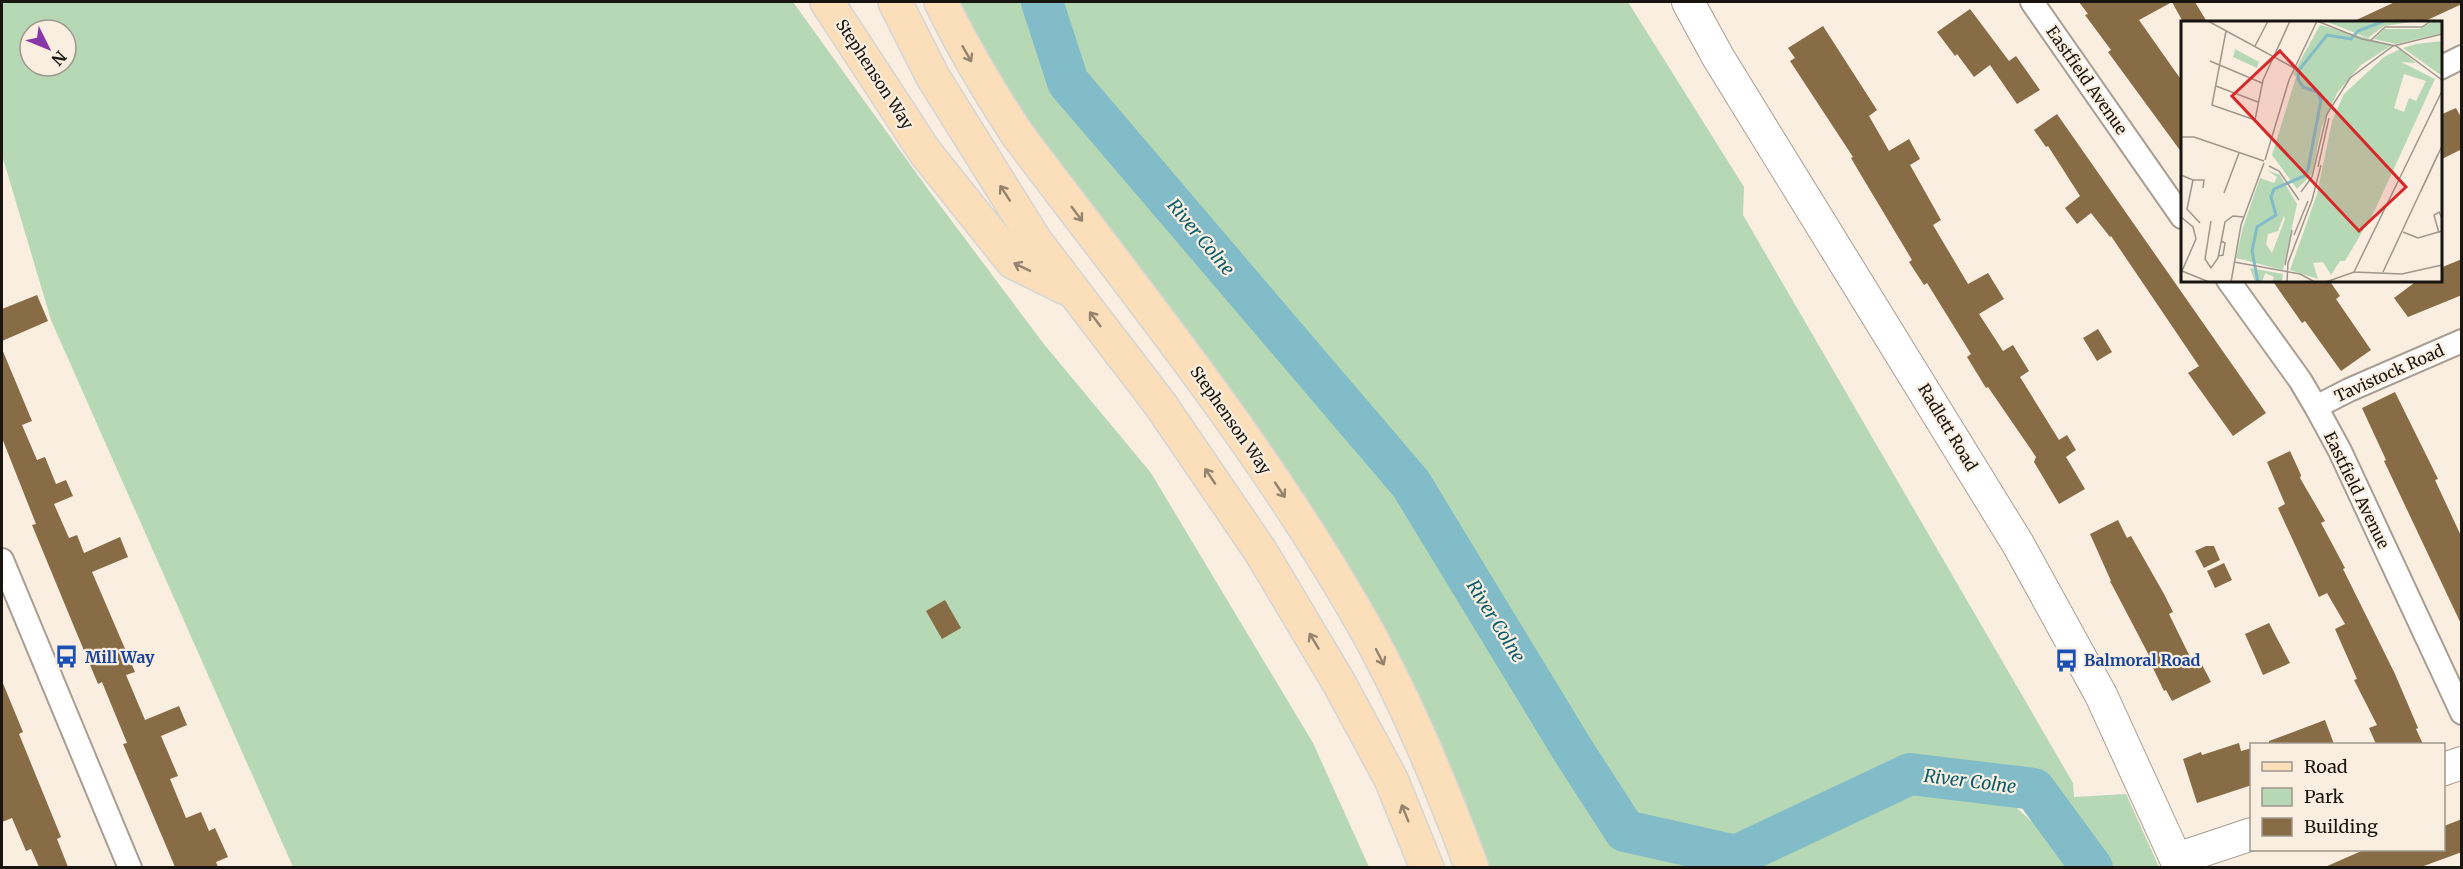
<svg xmlns="http://www.w3.org/2000/svg" width="2463" height="869" viewBox="0 0 2463 869" font-family="Merriweather,serif">
  <style>
    .green { fill: #b6d8b5; fill-rule: evenodd }
    .lines { fill: none; stroke-linecap: round; stroke-linejoin: round }
    .river { stroke: #82bcc9; stroke-width: 42 }
    .building { fill: #876c46 }
    .street-casing { stroke: #a89e91; stroke-width: 26 }
    .secondary-casing { stroke: #a89e91; stroke-width: 34 }
    .primary-casing { stroke: #d5d5d4; stroke-width: 36 }
    .street { stroke: #fff; stroke-width: 22 }
    .secondary { stroke: #fff; stroke-width: 32 }
    .primary { stroke: #fbdeba; stroke-width: 33 }
    .oneway { stroke: #95836e }
    .labels { text-anchor: middle; dominant-baseline: central; stroke-width: 4.5; stroke-linejoin: round; paint-order: stroke }
    .street-label { font-size: 16px; fill: #181410; stroke: #f9eee0 }
    .transit-label { font-size: 16px; font-weight: bold; fill: #164399; stroke: #f9eee0; text-anchor: start }
    .water-label { font-size: 18px; font-style: italic; fill: #075c6a; stroke: #f9eee0 }
    .inset-river { fill: none; stroke: #82bcc9; stroke-width: 3 }
    .inset-road { fill: none; stroke: #9f978d; stroke-width: 1.5 }
    .view { fill: #d62828; fill-opacity: 0.15; stroke: #d62828; stroke-width: 3 }
    .inset-edge { fill: none; stroke: #181410; stroke-width: 3 }
  </style>
  <rect width="100%" height="100%" fill="#f9eee0"/>
  <!-- green -->
  <path class="green" d="M2 2H793L930 192 1043 343 1151 473 1313 743 1369 867H293L51 320 2 155ZM30 30H66V66H30Z
    M955 2H1628L1744 187 1743 215 2073 783 2074 797 2126 794 2159 867H2098L2045 797H2005L2081 867H1488L1442 744 1364 599 1025 130Z"/>
  <g class="lines">
    <!-- river -->
    <path class="river" d="M1042 2 1068 82 1411 484 1574 752 1625 831 1736 856 1910 774 2034 789 2092 868"/>
  </g>
  <!-- building -->
  <path class="building" d="M2079 2H2195L2207 22H2183L2172 2 2139 20 2182 81V153L2108 52 2111 50 2085 15 2088 14Z
    M2395 2H2462V4L2423 22H2352Z
    M1970 9 2009 61 2016 56 2040 90 2017 104 1990 65 1974 77 1957 54 1955 56 1937 32Z
    M1823 26 1877 110 1869 116 1889 151 1909 139 1920 159 1910 165 1941 220 1933 225 1968 284 1988 273 2004 299 1979 314 2003 351 2013 345 2029 371 2020 377 2059 440 2067 435 2076 450 2066 457 2085 489 2059 504 2034 462 2036 457 1988 387 1986 388 1967 357 1971 354 1927 283 1924 285 1909 262 1912 260 1858 170 1851 158 1853 157 1790 61 1795 58 1788 48Z
    M2456 108 2462 119V149L2440 160V115Z
    M2057 114 2266 413 2233 436 2188 373 2199 366 2111 236 2110 237 2091 213 2077 224 2065 208 2080 196 2048 146 2046 147 2034 130Z
    M2462 259V295L2408 317 2394 298 2418 280H2440V268Z
    M2272 280H2329L2340 296 2336 299 2371 350 2341 371 2305 321 2302 323Z
    M37 295 48 321 2 341V309Z
    M2098 329 2112 352 2097 361 2083 338Z
    M2 349 32 421 22 425 37 460 45 457 56 484 66 480 73 496 54 504 69 538 77 535 84 553 120 537 128 557 92 572 135 672 126 675 145 720 179 706 187 725 161 736 178 776 170 779 186 818 201 812 209 831 215 828 228 857 216 862 218 867H175L123 744 127 743 102 682 98 684 75 629 32 525 36 524 2 438Z
    M2395 392 2438 479 2435 480 2462 538V626L2384 461 2386 460 2362 408Z
    M2290 451 2301 475 2300 478 2325 521 2321 523 2345 568 2343 569 2395 674 2418 728 2416 729 2423 744H2376L2369 728 2377 725 2354 680 2357 679 2335 629 2345 624 2327 593 2319 597 2278 508 2285 504 2267 462Z
    M2118 520 2127 538 2131 536 2164 594 2173 612 2169 614 2193 663 2199 659 2211 682 2172 701 2166 690 2164 691 2152 666 2154 665 2110 581H2111L2090 534Z
    M2214 546 2220 560 2204 568 2195 551 2206 546Z
    M2224 563 2232 580 2215 588 2207 571Z
    M945 600 961 628 942 639 926 611Z
    M2269 623 2290 663 2263 675 2245 634Z
    M2 681 23 732 19 734 61 837 57 839 68 867H39L31 849 26 851 12 818 2 822Z
    M2325 720 2334 744H2269V741Z
    M2239 743 2241 751 2252 748V785L2197 803 2183 759 2201 752 2202 755Z
    M2462 819V852L2421 867H2325L2366 849H2444V826Z"/>
  <g class="lines">
    <defs>
      <path id="street" d="M2032 2 2182 217
        M2440 68 2462 57
        M2228 280 2300 380 2316 407 2340 451 2462 713
        M2316 407 2349 390 2462 341
        M2 560 130 868"/>
      <path id="secondary" d="M1688 2 1718 57 2018 544 2101 695 2180 868
        M2444 769 2462 763
        M2177 859 2252 834"/>
      <path id="primary" d="M827 2 925 152 1013 262 1068 289
        M895 2 933 77 1036 242 1160 404 1261 552 1339 683 1391 779 1427 868
        M941 2C963 48 989 91 1017 134 1139 296 1268 454 1367 631 1409 707 1442 787 1472 868"/>
    </defs>
    <!-- street casing -->
    <use href="#street" class="street-casing"/>
    <!-- secondary casing -->
    <use href="#secondary" class="secondary-casing"/>
    <!-- primary casing -->
    <use href="#primary" class="primary-casing"/>
    <!-- street -->
    <use href="#street" class="street"/>
    <!-- secondary -->
    <use href="#secondary" class="secondary"/>
    <!-- primary -->
    <use href="#primary" class="primary"/>
  </g>
  <!-- one-way arrows -->
  <defs><path id="oneway-shaft" d="M-6 0H5M1.5-3L5.5 0L1.5 3" fill="none" stroke-width="1.6" stroke-linecap="round" stroke-linejoin="round" transform="scale(1.5)"/></defs>
  <g class="oneway">
    <use href="#oneway-shaft" transform="translate(967 54) rotate(60)"/>
    <use href="#oneway-shaft" transform="translate(1005 193) rotate(-123)"/>
    <use href="#oneway-shaft" transform="translate(1077 214) rotate(53)"/>
    <use href="#oneway-shaft" transform="translate(1022 267) rotate(-154)"/>
    <use href="#oneway-shaft" transform="translate(1095 319) rotate(-127)"/>
    <use href="#oneway-shaft" transform="translate(1210 476) rotate(-124)"/>
    <use href="#oneway-shaft" transform="translate(1280 490) rotate(56)"/>
    <use href="#oneway-shaft" transform="translate(1314 641) rotate(-121)"/>
    <use href="#oneway-shaft" transform="translate(1380 657) rotate(63)"/>
    <use href="#oneway-shaft" transform="translate(1405 813) rotate(-112)"/>
  </g>
  <!-- icons -->
  <defs>
    <symbol id="bus-bare" viewBox="-9 -9 18 18"><path d="M-5-6H5V4H4V6H2V4H-2V6H-4V4H-5ZM-3.5-4V0h7V-4ZM-3.5 1.2v1.5H-2V1.2ZM2 1.2v1.5H3.5V1.2Z" fill="#1a4fb4" stroke="#f9eee0" stroke-width="2.5" paint-order="stroke"/></symbol>
  </defs>
  <g fill-rule="evenodd">
    <use href="#bus-bare" x="50" y="640" width="33" height="33"/>
    <use href="#bus-bare" x="2050" y="644" width="33" height="33"/>
  </g>
  <g class="labels">
    <!-- street labels -->
    <g class="street-label">
      <text transform="translate(875 74) rotate(57)">Stephenson Way</text>
      <text transform="translate(2087 80) rotate(55)">Eastfield Avenue</text>
      <text transform="translate(2389 373) rotate(-24)">Tavistock Road</text>
      <text transform="translate(1231 420) rotate(55)">Stephenson Way</text>
      <text transform="translate(1948 427) rotate(59)">Radlett Road</text>
      <text transform="translate(2357 490) rotate(64)">Eastfield Avenue</text>
    </g>
    <!-- transit labels -->
    <g class="transit-label">
      <text x="85" y="657">Mill Way</text>
      <text x="2084" y="660">Balmoral Road</text>
    </g>
    <!-- water labels -->
    <g class="water-label">
      <text transform="translate(1201 237) rotate(50)">River Colne</text>
      <text transform="translate(1496 621) rotate(58)">River Colne</text>
      <text transform="translate(1970 781) rotate(7)">River Colne</text>
    </g>
  </g>
  <!-- overview -->
  <g transform="translate(2181 21)">
    <rect width="261" height="261" fill="#f9eee0"/>
    <path d="M144 0H237L203 5 187 17ZM253 0H261V12L215 23 193 18 203 8H238ZM139 4 211 24 180 44 156 72 141 105 131 153 116 168 91 134 115 56 112 53ZM261 20V55L222 27 235 23ZM54 28 78 41 76 47 52 36ZM219 28 235 42 220 41 254 58 193 191 164 240H159L150 254 142 241 132 242 137 258 109 249 136 173 151 100 163 73 203 36ZM223 53 245 60 235 80 228 77 223 91 213 87ZM86 149 99 154 116 183 102 249 55 237 62 206 79 157 93 162 96 156ZM103 195 104 198 91 232 85 223 87 213 97 210ZM69 247 102 253 101 261H91L93 256 84 252 81 261H74Z" fill="#b6d8b5" fill-rule="evenodd"/>
    <path class="inset-river" d="M77 261 71 230 76 206 95 194 90 176 93 168 123 155 127 148 140 79 136 71 122 66 117 58 118 49 146 14 170 18 177 10 203 0"/>
    <path class="inset-road" d="M27 0 113 47M136 0 181 18 215 25 261 59M45 10 31 84 74 99 82 59 109 0M189 20 204 6H241L250 0M74 25 87 0M29 40 81 62M35 65 77 81M0 116H13L83 140M84 139 108 59 136 0M88 145 98 150 118 179M137 146 148 97M0 154 12 159 6 188 19 202M12 159H23L22 167M240 170 261 125M120 171 131 156 146 93 169 57 212 25 261 13M43 172 58 132M0 196 12 206 15 218 1 250M30 200 24 238 30 247 37 237 44 201 52 195 63 196M222 211 237 217 261 210M258 212 253 194 258 191 261 197M113 214 127 180M37 235 42 234 44 222 40 220M53 241 119 253 134 261M107 242 131 179 140 144M104 244 111 209M1 250 28 261M173 251 261 70M202 251 257 133M50 261 60 204 83 142M106 261 107 241M145 261 173 251 221 253 261 244"/>
    <path class="view" d="M99 30 225 166 178 210 51 75Z"/>
    <rect width="261" height="261" class="inset-edge"/>
  </g>
  <!-- border -->
  <rect width="2463" height="869" fill="none" stroke="#181410" stroke-width="6"/>
  <!-- legend -->
  <rect x="2250" y="743" width="195" height="108" fill="#f9eee0" stroke="#9f978d" stroke-width="1.5"/>
  <rect x="2262" y="762" width="30" height="9" fill="#fbdeba" stroke="#9f978d" stroke-width="1.5"/>
  <text x="2304" y="773" font-size="18" fill="#181410">Road</text>
  <rect x="2262" y="788" width="30" height="18" fill="#b6d8b5" stroke="#9f978d" stroke-width="1.5"/>
  <text x="2304" y="803" font-size="18" fill="#181410">Park</text>
  <rect x="2262" y="818" width="30" height="18" fill="#876c46" stroke="#9f978d" stroke-width="1.5"/>
  <text x="2304" y="833" font-size="18" fill="#181410">Building</text>
  <!-- north arrow -->
  <g transform="translate(48 48) rotate(133)"><circle r="28" fill="#f9eee0" stroke="#9f978d" stroke-width="1.5"/>
  <path d="M0-4.5L10 22L0 15L-10 22Z" fill="#8737a7"/>
  <text y="-9" font-size="16" font-weight="bold" text-anchor="middle" fill="#181410">N</text>
  </g>
</svg>
